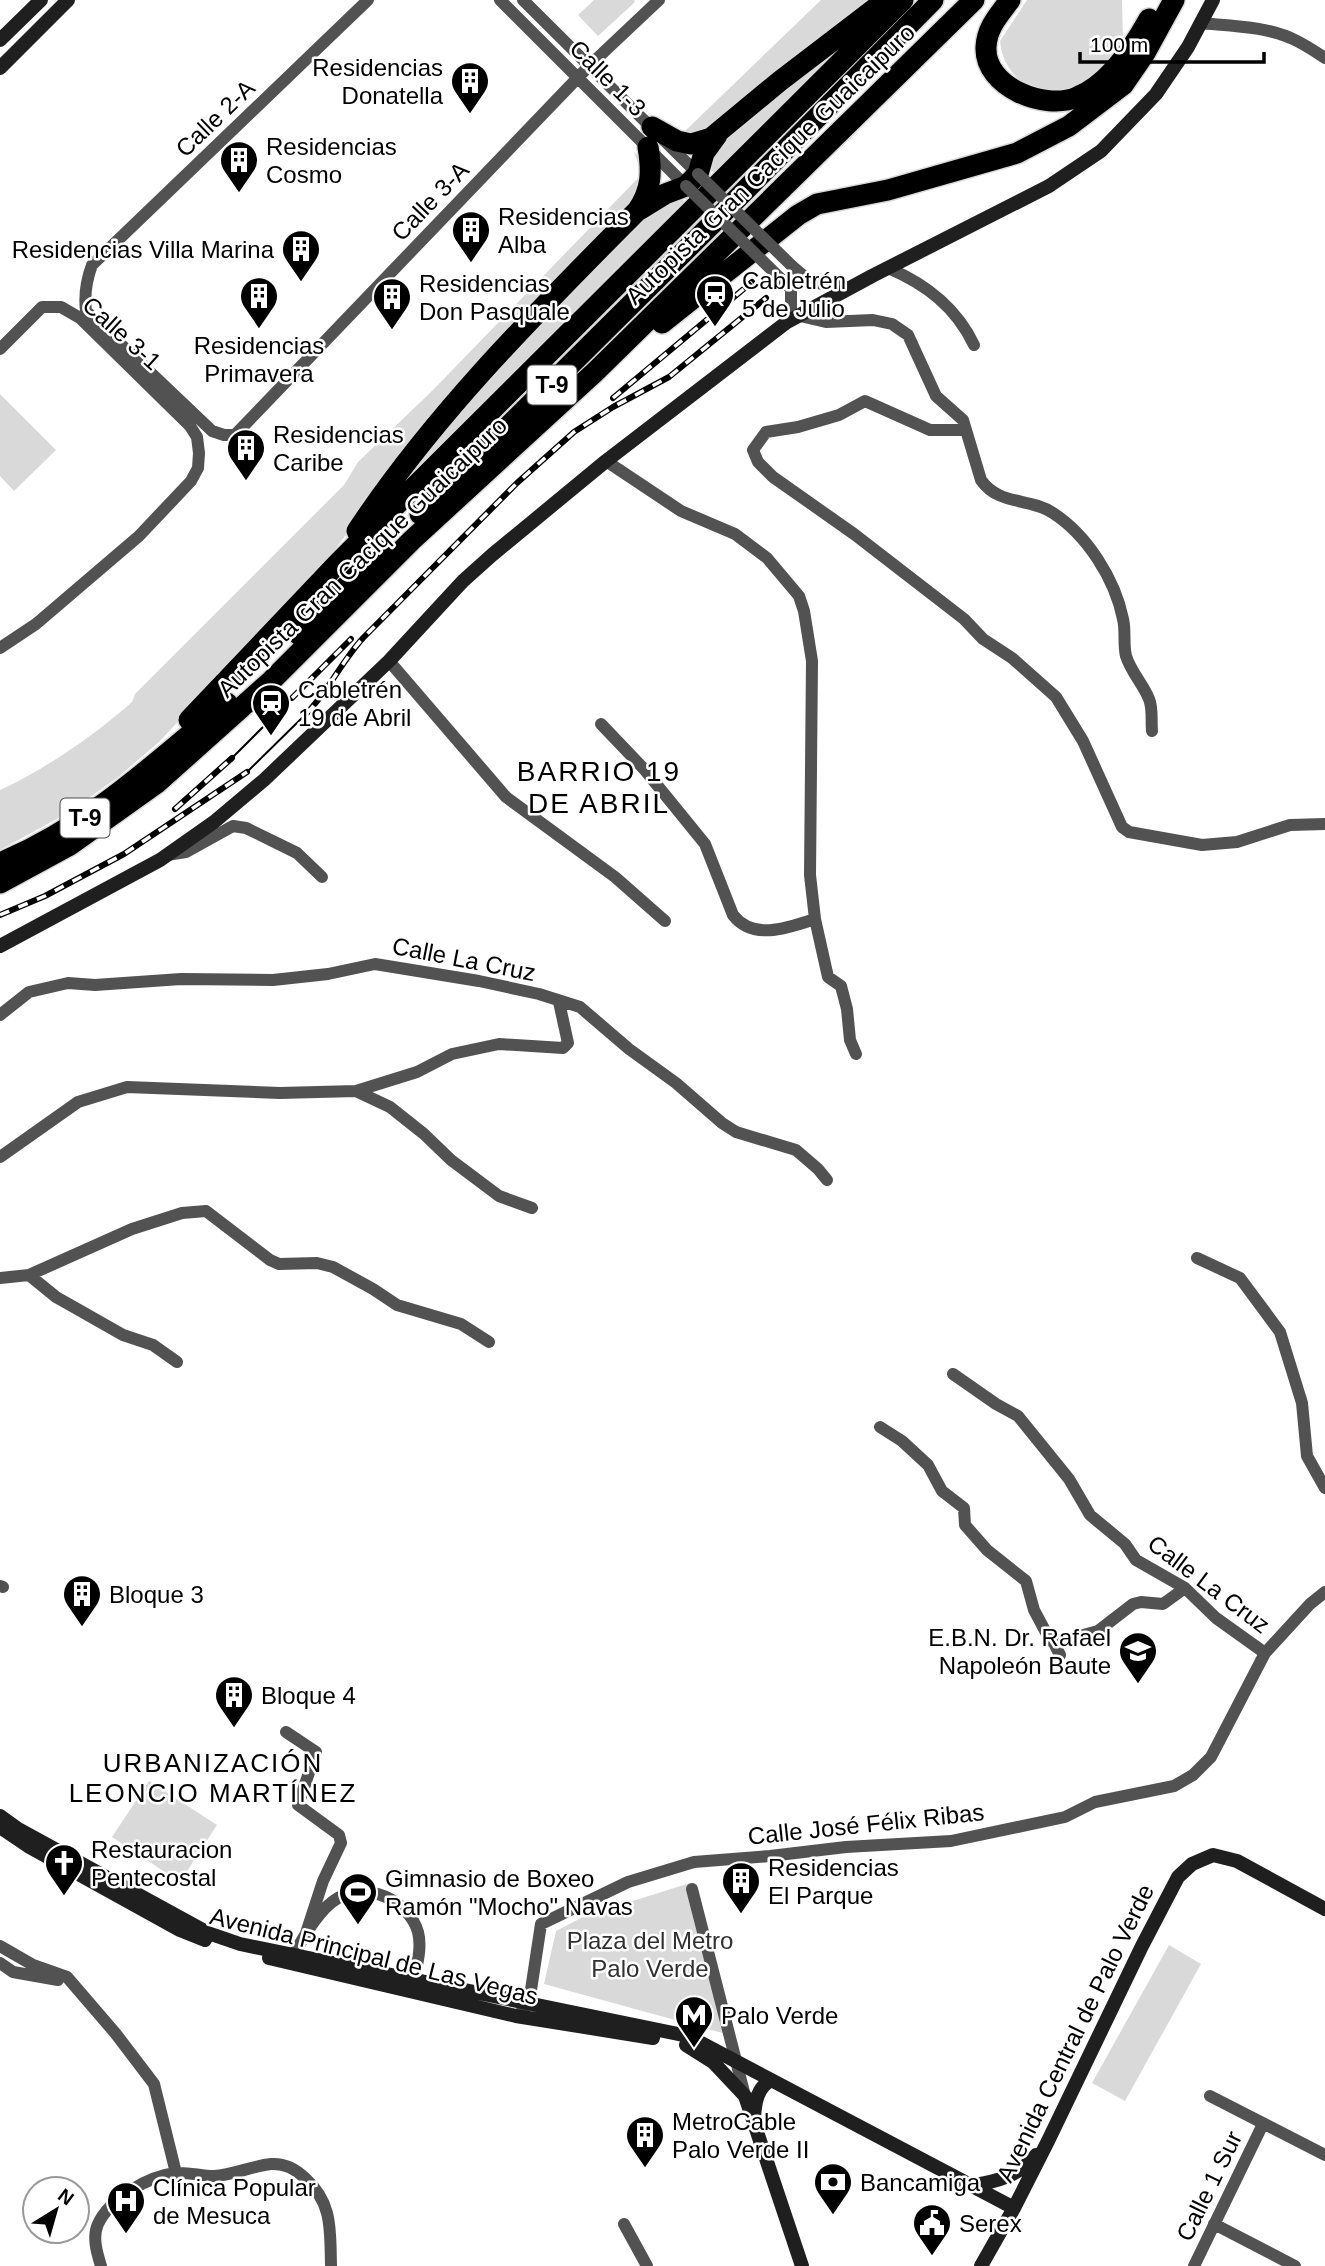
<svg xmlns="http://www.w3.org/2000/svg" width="1325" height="2266" viewBox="0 0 1325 2266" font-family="Arial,sans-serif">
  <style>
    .green { fill: #d9d9d9 }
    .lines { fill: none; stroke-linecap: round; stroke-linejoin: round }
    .highway-casing { stroke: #dbdbdb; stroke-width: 24 }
    .street { stroke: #525252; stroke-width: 12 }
    .secondary { stroke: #1f1f1f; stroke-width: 14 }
    .highway { stroke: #000; stroke-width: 21 }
    .tram { stroke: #000; stroke-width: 2 }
    .rail-casing { stroke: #000; stroke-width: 6 }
    .rail { stroke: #fff; stroke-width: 3.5; stroke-dasharray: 10; stroke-linecap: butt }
    .street-bridge { stroke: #525252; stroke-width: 12 }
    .labels { text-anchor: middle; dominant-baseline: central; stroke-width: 5; stroke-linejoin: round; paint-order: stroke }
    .shield { fill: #fff; stroke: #4c4c4c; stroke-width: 2 }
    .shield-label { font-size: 23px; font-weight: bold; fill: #000 }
    .poi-label { font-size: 24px; fill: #000; stroke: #fff; text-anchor: start }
    .street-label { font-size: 24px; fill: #000; stroke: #fff }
    .park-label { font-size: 24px; fill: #303030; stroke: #fff }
    .neighbourhood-label { font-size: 26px; letter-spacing: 2px; fill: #000; stroke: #fff }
    .quarter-label { font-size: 28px; letter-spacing: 2px; fill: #000; stroke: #fff }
  </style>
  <rect width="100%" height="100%" fill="#fff"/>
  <!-- green -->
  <path class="green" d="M594 0H634L635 2 598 36 578 15Z
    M821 0H870L730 113 691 139 663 125 685 131Z
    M1027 0H1122L1123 40C1113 52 1103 67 1090 77 1054 107 1004 87 1000 41Z
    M821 59 830 66 719 177 707 167 714 149Z
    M634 152 643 160 647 184 378 491 323 566 159 742 117 778 66 814 0 850V790C44 770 95 735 132 702L135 694 344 485 358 462 433 390 642 174Z
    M680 198 686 202 393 502 405 473 461 404 642 216Z
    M0 394 56 450 14 491 0 476Z
    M149 1781 217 1825 180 1882 112 1837Z
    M690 1883 714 1974 726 2034 544 1984 556 1931 585 1916Z
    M1169 1945 1201 1964 1125 2101 1092 2083Z"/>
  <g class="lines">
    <defs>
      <path id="highway" d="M1010 0C999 15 987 27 986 47 984 87 1045 111 1077 97 1109 84 1133 48 1149 19
        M652 127 677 141 691 144 711 138 780 81 886 0
        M639 210 665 194 686 186 698 174 704 153 717 135
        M662 323 798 215 817 204 888 190 1017 153 1069 126 1123 85 1145 53 1174 0
        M420 514 709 227 933 0
        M357 531C436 412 537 312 637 211 652 190 652 171 648 147
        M298 634 382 551
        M189 720 338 563 903 0
        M0 863C90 825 154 764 227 703
        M0 883 70 845 157 783 271 681 412 540 595 372 974 0"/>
    </defs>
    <!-- highway casing -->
    <use href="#highway" class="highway-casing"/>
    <!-- street -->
    <path class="street" d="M368 0 92 265C86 281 84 294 86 311L212 431 224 435H235L589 66 659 0
      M500 0 686 186
      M523 0 698 174
      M1200 23C1231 26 1268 26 1297 41 1307 46 1316 52 1325 58
      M792 266 811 282 850 288
      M888 268C926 284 956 307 974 345
      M780 278 791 289V309L787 322
      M800 316 826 322 873 320 892 324 908 335 936 396 963 420 981 480C999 506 1029 497 1053 513 1087 535 1115 579 1123 619 1126 631 1123 644 1126 656 1131 672 1143 684 1149 699 1153 708 1151 721 1152 731
      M0 349 42 307H61L80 318 190 426 197 437 199 453 198 468 191 481 139 536 36 624 0 648
      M966 430H930L865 401 839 415 798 427 766 432 753 450 758 462 773 477 854 534 964 619 983 639 1012 658 1056 697 1083 741 1122 827 1129 832 1202 845 1237 842 1290 825 1325 824
      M606 461 681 511 735 534 767 558 799 596 804 611 812 661 810 875 815 919 828 977 841 986 847 1009 850 1040 856 1054
      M389 661 506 797 615 877 665 921
      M601 724 644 769 705 844 733 915C753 941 788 928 815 919
      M167 855 186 852 233 826 246 828 297 853 322 877
      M0 1015 29 992 68 983 95 985 181 979 273 980 328 974 375 964 479 981 539 994 580 1007 629 1049 676 1083 722 1123 736 1132 796 1150 818 1169 827 1180
      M356 1091 417 1072 452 1054 499 1044 563 1048 568 1043 559 1002
      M0 1157 78 1102 127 1087 280 1093 356 1091 390 1107 424 1134 451 1160 499 1196 532 1208
      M1197 1258 1240 1278 1280 1332 1302 1403 1307 1456 1325 1488
      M29 1275 56 1297 79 1310 123 1335 153 1345 177 1362
      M0 1278 29 1275 132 1229 182 1213 206 1211 270 1260 279 1264 317 1263 333 1267 373 1289 397 1305 461 1324 489 1342
      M953 1374 996 1404 1018 1416 1069 1479 1090 1515 1125 1544 1136 1560 1185 1588 1216 1618 1265 1653
      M880 1427 902 1441 928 1465 942 1491 964 1508 965 1525 987 1550 1026 1581 1034 1610 1050 1640 1054 1643 1060 1655
      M0 1586 3 1587
      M1054 1643 1098 1631 1133 1604 1141 1602 1163 1604 1185 1588
      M286 1732 316 1752 298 1805 339 1835 341 1843 323 1881 306 1933
      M692 1889 745 2096
      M0 1946 33 1965 67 1977 116 2034 154 2084 176 2173
      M294 1954C305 1935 319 1909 338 1898 366 1881 409 1900 418 1932 422 1948 417 1964 414 1980
      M0 1963 13 1972 58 1980
      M522 2010 529 2003 541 1924 628 1882 694 1862 770 1856 846 1847 951 1841 1065 1817 1095 1802 1174 1786 1193 1775 1211 1757 1265 1653 1310 1604 1325 1592
      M1210 2096 1325 2155
      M624 2224 647 2266
      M1214 2224 1295 2266
      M101 2266C97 2253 92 2237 98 2224 110 2198 149 2176 176 2173 189 2172 201 2176 214 2176 233 2175 252 2166 271 2164 285 2163 295 2169 305 2178 333 2203 330 2230 331 2266
      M1194 2266 1263 2124"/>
    <!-- secondary -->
    <path class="secondary" d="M0 40 41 0
      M0 68 68 0
      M0 946 160 860 214 822 264 780 389 661 463 581 492 555 606 461 787 322 872 276 1049 186 1101 151 1156 94 1188 47 1213 0
      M0 1816 18 1829 208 1933 240 1944 688 2036 1014 2208
      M3 1829 28 1846 180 1930 205 1940
      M269 1958 516 2016 653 2038
      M686 2045 713 2062 745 2096 802 2266
      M754 2118C755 2102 757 2088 771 2080
      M972 2185C997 2182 1020 2175 1036 2155
      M981 2266 1014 2208 1048 2141 1142 1946 1178 1877 1192 1864 1213 1855 1237 1861 1325 1909"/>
    <!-- highway -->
    <use href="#highway" class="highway"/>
    <!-- tram -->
    <path class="tram" d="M232 758 292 698
      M247 772 307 713"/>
    <defs>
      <path id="rail" d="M613 398 752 282
        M292 698 351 639
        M307 713C329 690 342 661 363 638L517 483 574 432 613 407 669 377 766 298
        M175 809 232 758
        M0 915 45 896 124 854 247 772"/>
    </defs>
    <!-- rail casing -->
    <use href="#rail" class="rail-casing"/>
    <!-- rail -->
    <use href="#rail" class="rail"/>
    <!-- street-bridge -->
    <path class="street-bridge" d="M698 174 792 266
      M686 186 780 278"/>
  </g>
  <!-- icons -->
  <defs>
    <symbol id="building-pin" viewBox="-11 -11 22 30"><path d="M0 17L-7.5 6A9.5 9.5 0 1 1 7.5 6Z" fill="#000" stroke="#fff"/><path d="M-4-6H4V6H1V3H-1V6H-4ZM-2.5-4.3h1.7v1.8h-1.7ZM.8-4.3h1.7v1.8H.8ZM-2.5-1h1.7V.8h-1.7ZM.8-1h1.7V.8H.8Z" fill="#fff"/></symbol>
    <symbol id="station-pin" viewBox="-11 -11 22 30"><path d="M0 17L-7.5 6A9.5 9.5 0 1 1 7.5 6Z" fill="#000" stroke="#fff"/><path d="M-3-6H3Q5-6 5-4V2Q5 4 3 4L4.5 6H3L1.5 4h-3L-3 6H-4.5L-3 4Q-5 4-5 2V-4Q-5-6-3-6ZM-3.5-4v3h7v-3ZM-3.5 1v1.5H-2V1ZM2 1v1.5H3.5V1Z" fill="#fff"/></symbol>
    <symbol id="school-pin" viewBox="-11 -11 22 30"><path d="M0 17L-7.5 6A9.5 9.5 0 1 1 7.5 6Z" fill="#000" stroke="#fff"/><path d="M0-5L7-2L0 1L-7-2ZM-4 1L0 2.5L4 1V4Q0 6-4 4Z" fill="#fff"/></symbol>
    <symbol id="church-pin" viewBox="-11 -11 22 30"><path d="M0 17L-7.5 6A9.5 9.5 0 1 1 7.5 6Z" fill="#000" stroke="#fff"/><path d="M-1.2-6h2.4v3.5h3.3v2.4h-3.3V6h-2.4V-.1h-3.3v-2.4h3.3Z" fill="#fff"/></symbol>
    <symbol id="stadium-pin" viewBox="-11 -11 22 30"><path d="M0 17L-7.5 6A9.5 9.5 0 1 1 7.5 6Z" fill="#000" stroke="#fff"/><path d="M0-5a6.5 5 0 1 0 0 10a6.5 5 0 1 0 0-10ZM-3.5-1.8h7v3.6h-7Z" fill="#fff"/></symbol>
    <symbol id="metro-pin" viewBox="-11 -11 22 30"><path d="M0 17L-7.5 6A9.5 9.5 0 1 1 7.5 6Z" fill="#000" stroke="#fff"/><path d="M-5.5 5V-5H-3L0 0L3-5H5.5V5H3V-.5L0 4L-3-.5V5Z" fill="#fff"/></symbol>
    <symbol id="bank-pin" viewBox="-11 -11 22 30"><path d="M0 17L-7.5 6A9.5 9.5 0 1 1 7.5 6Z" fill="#000" stroke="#fff"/><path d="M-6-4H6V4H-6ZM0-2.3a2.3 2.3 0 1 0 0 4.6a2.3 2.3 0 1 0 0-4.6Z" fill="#fff"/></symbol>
    <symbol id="hospital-pin" viewBox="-11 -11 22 30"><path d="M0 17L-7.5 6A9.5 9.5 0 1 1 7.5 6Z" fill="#000" stroke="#fff"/><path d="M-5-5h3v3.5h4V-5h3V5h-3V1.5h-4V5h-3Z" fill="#fff"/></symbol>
    <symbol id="civic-pin" viewBox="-11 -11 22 30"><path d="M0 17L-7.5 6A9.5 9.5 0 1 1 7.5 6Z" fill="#000" stroke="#fff"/><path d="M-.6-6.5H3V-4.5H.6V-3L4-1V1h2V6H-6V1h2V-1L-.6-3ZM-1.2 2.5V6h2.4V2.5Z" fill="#fff"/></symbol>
  </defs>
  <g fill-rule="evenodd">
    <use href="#building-pin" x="448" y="59" width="44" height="60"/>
    <use href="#building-pin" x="217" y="138" width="44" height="60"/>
    <use href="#building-pin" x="449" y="208" width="44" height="60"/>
    <use href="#building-pin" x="279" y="227" width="44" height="60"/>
    <use href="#station-pin" x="693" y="272" width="44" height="60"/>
    <use href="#building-pin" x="237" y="274" width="44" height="60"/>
    <use href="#building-pin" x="370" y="275" width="44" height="60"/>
    <use href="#building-pin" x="224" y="426" width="44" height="60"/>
    <use href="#station-pin" x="249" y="681" width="44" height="60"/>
    <use href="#building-pin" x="60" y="1572" width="44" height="60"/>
    <use href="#school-pin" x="1116" y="1629" width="44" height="60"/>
    <use href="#building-pin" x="212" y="1673" width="44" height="60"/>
    <use href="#church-pin" x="42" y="1841" width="44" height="60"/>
    <use href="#building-pin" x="719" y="1859" width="44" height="60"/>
    <use href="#stadium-pin" x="336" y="1870" width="44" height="60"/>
    <use href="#metro-pin" x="672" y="1993" width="44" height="60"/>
    <use href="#building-pin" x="623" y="2113" width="44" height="60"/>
    <use href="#bank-pin" x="811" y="2160" width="44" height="60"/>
    <use href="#hospital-pin" x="104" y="2179" width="44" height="60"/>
    <use href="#civic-pin" x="910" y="2201" width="44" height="60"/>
  </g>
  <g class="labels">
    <!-- shield labels -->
    <g class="shield">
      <rect x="527.5" y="365.5" width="49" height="39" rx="5"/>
      <rect x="60.5" y="798.5" width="49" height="39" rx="5"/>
    </g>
    <g class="shield-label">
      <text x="552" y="385">T-9</text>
      <text x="85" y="818">T-9</text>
    </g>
    <!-- poi labels -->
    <g class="poi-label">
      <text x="443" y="67" text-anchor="end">Residencias<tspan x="443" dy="28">Donatella</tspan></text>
      <text x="266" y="146">Residencias<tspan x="266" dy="28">Cosmo</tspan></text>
      <text x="498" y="216">Residencias<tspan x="498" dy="28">Alba</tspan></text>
      <text x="274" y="249" text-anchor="end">Residencias Villa Marina</text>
      <text x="742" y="280">Cabletrén<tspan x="742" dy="28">5 de Julio</tspan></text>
      <text x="419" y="283">Residencias<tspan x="419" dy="28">Don Pasquale</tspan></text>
      <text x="259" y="345" text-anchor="middle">Residencias<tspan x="259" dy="28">Primavera</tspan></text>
      <text x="273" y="434">Residencias<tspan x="273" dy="28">Caribe</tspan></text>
      <text x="298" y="689">Cabletrén<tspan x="298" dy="28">19 de Abril</tspan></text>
      <text x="109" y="1594">Bloque 3</text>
      <text x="1111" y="1637" text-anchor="end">E.B.N. Dr. Rafael<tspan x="1111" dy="28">Napoleón Baute</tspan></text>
      <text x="261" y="1695">Bloque 4</text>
      <text x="91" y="1849">Restauracion<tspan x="91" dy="28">Pentecostal</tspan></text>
      <text x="768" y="1867">Residencias<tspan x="768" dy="28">El Parque</tspan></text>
      <text x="385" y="1878">Gimnasio de Boxeo<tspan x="385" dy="28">Ramón "Mocho" Navas</tspan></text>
      <text x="721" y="2015">Palo Verde</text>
      <text x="672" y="2121">MetroCable<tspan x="672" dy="28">Palo Verde II</tspan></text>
      <text x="860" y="2182">Bancamiga</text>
      <text x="153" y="2187">Clínica Popular<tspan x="153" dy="28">de Mesuca</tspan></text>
      <text x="959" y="2223">Serex</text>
    </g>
    <!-- street labels -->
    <g class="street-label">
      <text transform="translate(608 78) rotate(45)">Calle 1-3</text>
      <text transform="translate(215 118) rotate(-44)">Calle 2-A</text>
      <text transform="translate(770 164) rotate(-44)">Autopista Gran Cacique Guaicaipuro</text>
      <text transform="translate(430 201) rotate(-46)">Calle 3-A</text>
      <text transform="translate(122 333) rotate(42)">Calle 3-1</text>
      <text transform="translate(362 557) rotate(-44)">Autopista Gran Cacique Guaicaipuro</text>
      <text transform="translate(464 959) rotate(11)">Calle La Cruz</text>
      <text transform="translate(1209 1584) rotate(37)">Calle La Cruz</text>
      <text transform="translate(866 1824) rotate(-6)">Calle José Félix Ribas</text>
      <text transform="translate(374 1956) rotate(14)">Avenida Principal de Las Vegas</text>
      <text transform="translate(1075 2033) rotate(-64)">Avenida Central de Palo Verde</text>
      <text transform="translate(1209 2186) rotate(-64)">Calle 1 Sur</text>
    </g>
    <!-- park labels -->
    <g class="park-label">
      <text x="650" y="1940">Plaza del Metro<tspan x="650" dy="28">Palo Verde</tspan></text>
    </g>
    <!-- neighbourhood labels -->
    <g class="neighbourhood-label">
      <text x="213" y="1763">URBANIZACIÓN<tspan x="213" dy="30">LEONCIO MARTÍNEZ</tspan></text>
    </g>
    <!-- quarter labels -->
    <g class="quarter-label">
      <text x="599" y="771">BARRIO 19<tspan x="599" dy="32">DE ABRIL</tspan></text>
    </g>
  </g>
  <!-- north arrow -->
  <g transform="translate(56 2210) rotate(37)"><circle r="33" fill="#ffffff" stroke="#999999" stroke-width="2"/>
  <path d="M0-5L12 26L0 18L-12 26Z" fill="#000000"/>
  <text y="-10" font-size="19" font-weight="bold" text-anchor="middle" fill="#000000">N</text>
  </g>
  <!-- scale -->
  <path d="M1080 52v10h184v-10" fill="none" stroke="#000000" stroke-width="3.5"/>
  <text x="1090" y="52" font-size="21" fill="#000000" stroke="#ffffff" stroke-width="5" paint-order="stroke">100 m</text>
</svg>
